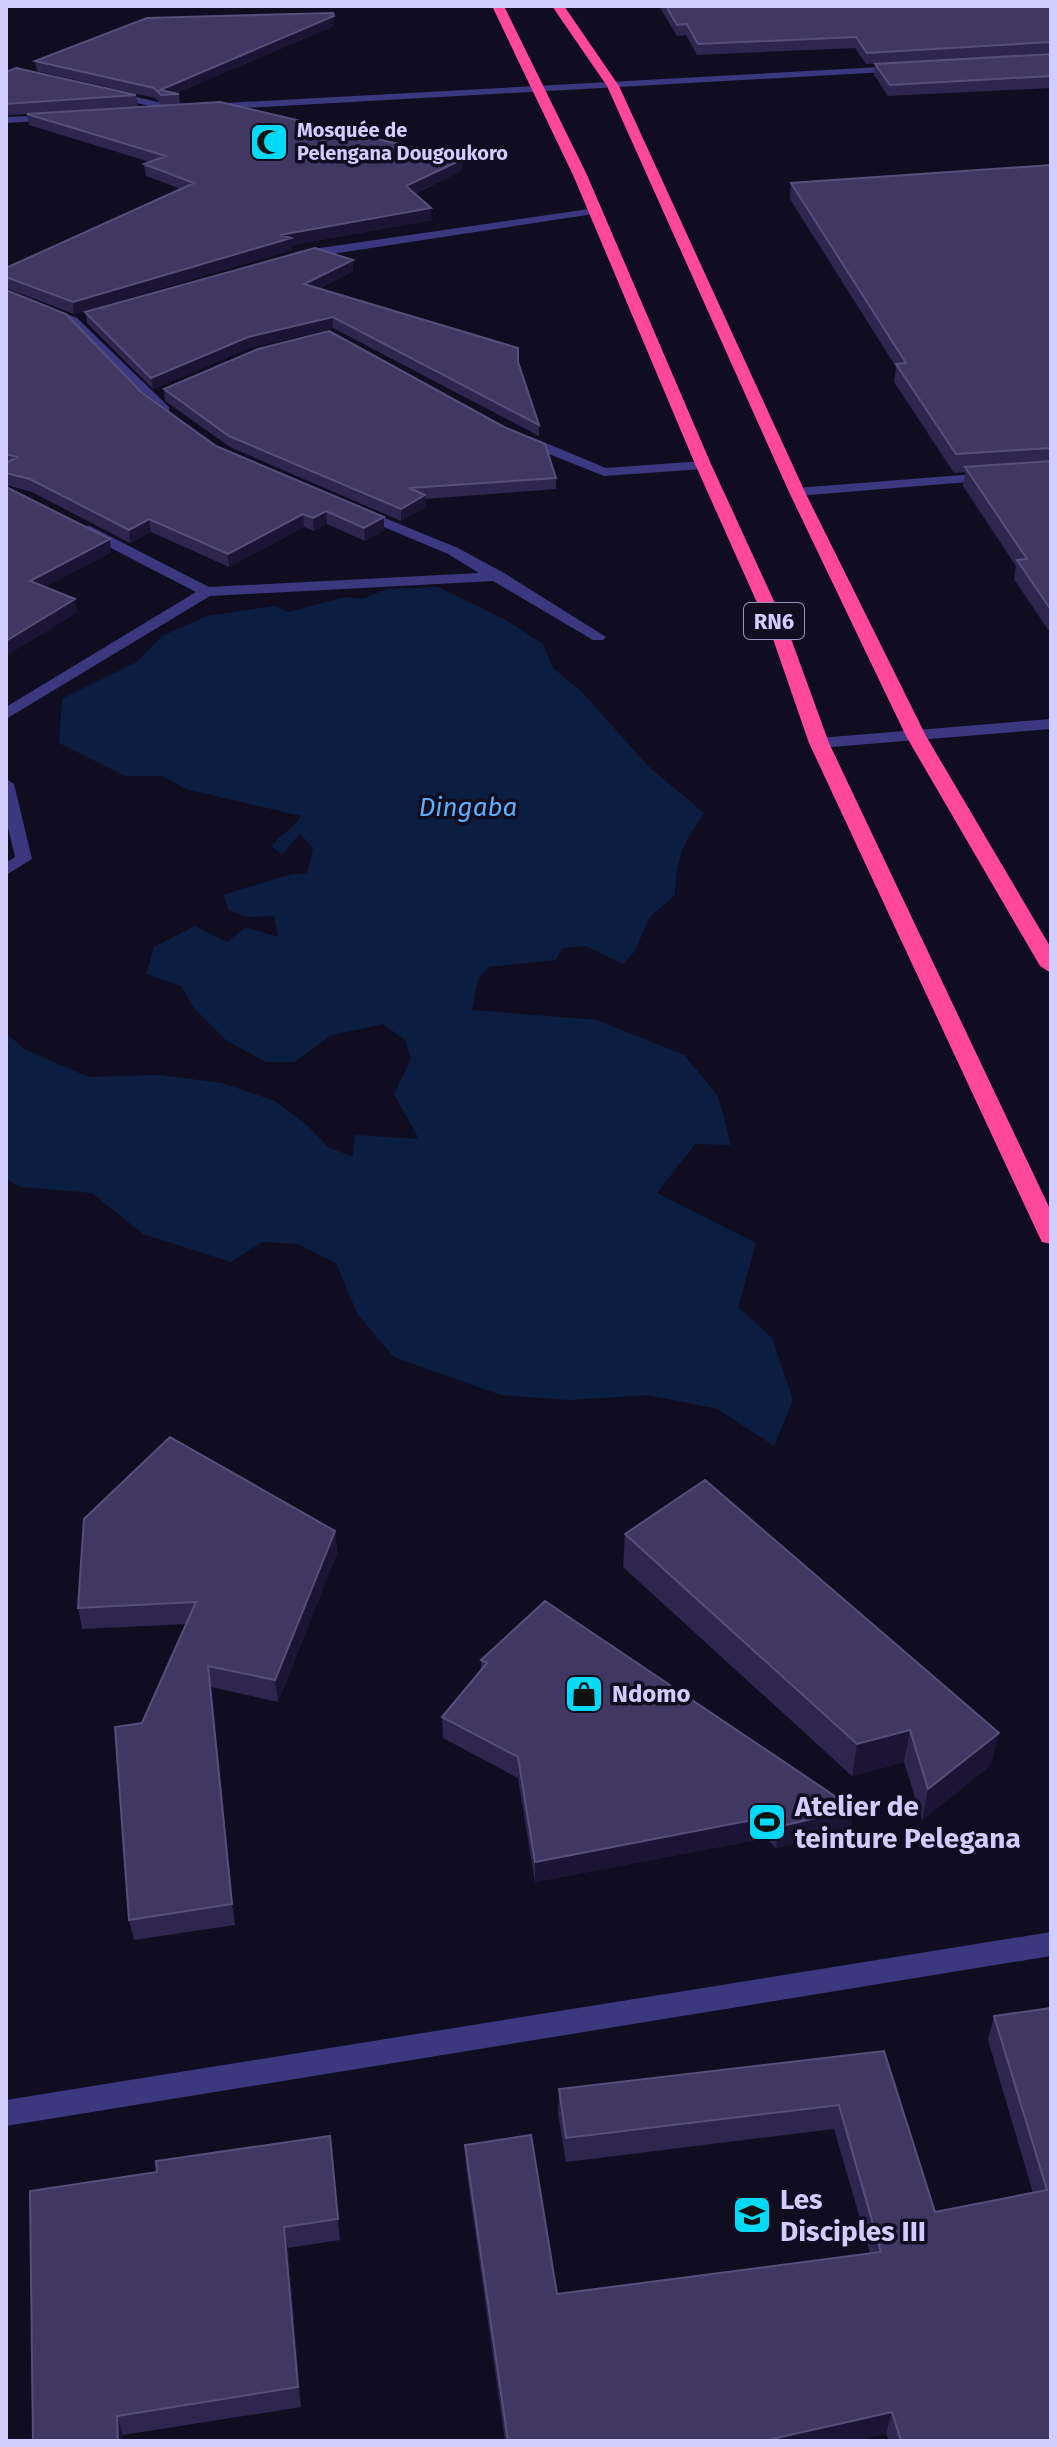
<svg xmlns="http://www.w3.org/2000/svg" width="1057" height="2447" viewBox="0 0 1057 2447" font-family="'Fira Sans',sans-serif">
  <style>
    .water { fill: #0b1e41 }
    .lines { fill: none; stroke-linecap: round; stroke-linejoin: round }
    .minor { fill: #3c3880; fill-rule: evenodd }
    .highway { fill: #ff479b; fill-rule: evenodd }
    .wall { fill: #2e264f }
    .shaded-wall { fill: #1b1435 }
    .building { fill: #403762; stroke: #574f7b; stroke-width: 2 }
    .labels { text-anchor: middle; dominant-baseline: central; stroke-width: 7; stroke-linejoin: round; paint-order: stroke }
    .far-poi-label { font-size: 20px; font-weight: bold; fill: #d3ccff; stroke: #110d21; text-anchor: start }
    .shield { fill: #110d21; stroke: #9993bc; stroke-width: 2 }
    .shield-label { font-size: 22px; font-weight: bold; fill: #d3ccff }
    .poi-label { font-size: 24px; font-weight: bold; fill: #d3ccff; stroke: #110d21; text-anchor: start }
    .water-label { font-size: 26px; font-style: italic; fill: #5aafff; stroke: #110d21 }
    .near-poi-label { font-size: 28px; font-weight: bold; fill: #d3ccff; stroke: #110d21; text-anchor: start }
  </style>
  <rect width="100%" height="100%" fill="#110d21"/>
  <!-- water -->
  <path class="water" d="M438 587 504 619 543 644 553 668 581 691 648 766 704 813C684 843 676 857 675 895L649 918 635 951 623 964 585 946 562 948 556 960 489 967 478 979 472 1010 597 1020 684 1055 718 1096 731 1145 695 1144 657 1193 756 1243 738 1307 772 1338 793 1400 774 1446 718 1409 647 1395 571 1400 501 1395 394 1357 358 1315 336 1263 298 1244 262 1242 231 1262 143 1234 92 1193 21 1187 6 1179V1033L24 1049 88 1077 160 1075 222 1083 275 1101 309 1127 328 1147 353 1157 355 1135 419 1139 394 1094 411 1059 405 1040 383 1024 332 1035 294 1062H266L227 1041 195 1009 181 986 146 974 154 947 195 926 227 942 246 927 278 937 274 916 247 917 229 910 223 895 292 874H307L313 849 300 833 282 855 272 846C281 833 294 830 301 816L186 789 163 776H125L59 743 62 699 137 662 162 636 207 616 275 606 289 612 345 597 364 599 386 589Z"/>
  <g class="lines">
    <!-- minor -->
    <path class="minor" d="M899 66 904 69 903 71 208 110 203 107 208 104Z
      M111 91 179 107 180 109 175 112 107 96 106 94Z
      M57 115 58 117 53 120 6 123V117Z
      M596 208 602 211 600 213 299 259 293 255 299 251Z
      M6 290 77 318 169 407V413H159L145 402 69 324 6 298Z
      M519 436H529L606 468 703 461 710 465 703 469 604 476 519 442Z
      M988 473 995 477 993 480 797 496 790 492 797 488Z
      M358 507 458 548 504 573 606 637 603 640H593L493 581 210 596 6 719V707L196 592 80 532V526H90L209 587 479 573 448 554 353 514 351 511Z
      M1051 719V729L819 748 811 743 819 738Z
      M6 779 14 784 32 859 6 875V863L15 857 6 819Z
      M1051 1932V1956L6 2126V2100Z"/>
    <!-- highway -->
    <path class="highway" d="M492 6H504L587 175 711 464 790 636 829 743 1051 1211V1244L1042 1242 1039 1236 809 743 772 636 695 464 573 175Z
      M552 6H564L619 86 805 492 926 736 1051 948V973L1040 966 906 736 789 492 607 86Z"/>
  </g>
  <!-- wall -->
  <path class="wall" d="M659 6H1051V53L866 64 855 48 697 55 686 35 677 36Z
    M334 26 176 93 179 94 180 104 162 105 155 98 37 71 35 61Z
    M1051 54V88L888 96 874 75 875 64Z
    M6 72 136 95 138 106 39 113 463 159V170L414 194 432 220 292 245V250L74 314 6 288V268L181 189 146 176 144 164 150 162 29 125 27 114 6 115Z
    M1051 165V634L1014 579 1016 566 963 486 965 472 954 473 894 382 896 367 790 199 791 183Z
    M353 260V271L318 289 518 362 539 425V436L333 328 249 348 153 389 87 323 85 312Z
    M6 290 216 446 384 530 365 541 327 524 314 531 304 527 229 567 151 532 130 543 32 492 6 485Z
    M164 389 556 478V489L425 499 426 507 401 521 230 447 165 401Z
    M335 1531 337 1553 278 1702 211 1687 235 1925 134 1940 129 1920 142 1723 186 1624 82 1629 78 1608Z
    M625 1534 991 1765 922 1820 904 1762 852 1776 623 1567Z
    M481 1660 851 1830 776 1848 766 1838 535 1882 518 1778 443 1738 442 1717 481 1670Z
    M1051 2008V2441H889L886 2434 854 2441H505L466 2168 465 2145 557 2294 870 2253 834 2129 566 2162 558 2113 559 2089 884 2051 935 2212 1033 2193 988 2040 994 2016Z
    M332 2158 340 2240 288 2248 301 2407 123 2435V2441H33Z"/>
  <!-- shaded-wall -->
  <path class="shaded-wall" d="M334 16V26L173 94 160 90Z
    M463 159V170L406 197V186Z
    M431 208 432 220 292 245V250L74 314 73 302 280 235Z
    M353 260V271L304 295V284Z
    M333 317V328L249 348 153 389 151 378 248 337Z
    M425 495 426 507 401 521V509Z
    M326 511 327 524 314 531 313 518Z
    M303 514 304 527 229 567 228 554Z
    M384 517V530L365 541 364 528Z
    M149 519 151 532 130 543 129 530Z
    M110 539 111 553 32 594 30 581Z
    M75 599 77 613 6 656V641Z
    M335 1531 337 1553 278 1702 275 1680Z
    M208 1666 211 1687 235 1925 232 1904Z
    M910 1730 904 1762 852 1776 857 1744Z
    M999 1733 991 1765 922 1820 928 1789Z
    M854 1809 851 1830 776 1848 778 1827Z
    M768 1817 766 1838 535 1882V1862Z
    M284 2227 288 2248 301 2407 298 2387Z
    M892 2412 886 2434 854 2441H763Z
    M117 2416 123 2435V2441H118Z"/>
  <!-- building -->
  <path class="building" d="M666 6H1051V42L867 53 856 37 698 44 687 24 677 25Z
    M333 13 334 16 160 90 179 94 161 95 154 88 35 61 147 18Z
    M1051 54V76L890 85 875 64Z
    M16 68 136 95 6 104V72Z
    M220 102 463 159 406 186 431 208 280 235 291 238 73 302 6 277V268L194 183 144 164 166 156 27 114Z
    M1051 165V448L956 454 896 364 906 363 791 183Z
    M315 248 353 260 304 284 518 348V362L539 425 333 317 248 337 151 378 85 312Z
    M6 290 66 314 141 392 216 446 384 517 364 528 326 511 313 518 303 514 228 554 149 519 129 530 30 479 6 473V463L17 457 6 454Z
    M329 331 504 427 545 444 556 478 409 488 425 495 401 509 229 436 164 389 258 349Z
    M1051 461V610L1017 560 1027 559 965 467Z
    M6 487 110 539 30 581 75 599 6 641Z
    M170 1437 335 1531 275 1680 208 1666 232 1904 129 1920 115 1727 142 1723 196 1602 78 1608 84 1519Z
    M705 1480 999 1733 928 1789 910 1730 857 1744 625 1534Z
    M545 1601 854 1809 778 1827 768 1817 535 1862 518 1757 442 1717 487 1663 481 1660Z
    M1051 2008V2441H901L892 2412 763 2441H508L465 2145 531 2135 557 2294 881 2252 839 2105 566 2138 559 2089 884 2051 935 2212 1047 2190 994 2016Z
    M330 2136 338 2219 284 2227 298 2387 117 2416 118 2441H33L30 2191 157 2172 156 2161Z"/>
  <!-- icons -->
  <defs>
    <symbol id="mosque-square" viewBox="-11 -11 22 22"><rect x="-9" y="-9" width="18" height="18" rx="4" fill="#00d9f7" stroke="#110d21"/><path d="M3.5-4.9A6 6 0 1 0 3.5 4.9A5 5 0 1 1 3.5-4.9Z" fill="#111"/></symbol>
    <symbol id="shop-square" viewBox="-11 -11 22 22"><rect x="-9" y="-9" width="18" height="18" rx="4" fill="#00d9f7" stroke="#110d21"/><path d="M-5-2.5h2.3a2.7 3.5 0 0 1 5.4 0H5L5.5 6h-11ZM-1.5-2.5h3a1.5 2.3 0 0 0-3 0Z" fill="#111"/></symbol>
    <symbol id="stadium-square" viewBox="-11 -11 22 22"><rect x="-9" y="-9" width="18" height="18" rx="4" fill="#00d9f7" stroke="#110d21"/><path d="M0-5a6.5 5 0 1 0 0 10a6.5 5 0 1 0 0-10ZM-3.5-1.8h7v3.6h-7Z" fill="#111"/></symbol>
    <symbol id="school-square" viewBox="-11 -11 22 22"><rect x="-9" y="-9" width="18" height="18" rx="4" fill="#00d9f7" stroke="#110d21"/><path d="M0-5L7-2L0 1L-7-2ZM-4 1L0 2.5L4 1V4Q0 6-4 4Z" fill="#111"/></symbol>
  </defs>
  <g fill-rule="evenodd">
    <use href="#mosque-square" x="247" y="120" width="44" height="44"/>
    <use href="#shop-square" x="562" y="1672" width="44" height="44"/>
    <use href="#stadium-square" x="745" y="1800" width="44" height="44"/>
    <use href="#school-square" x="730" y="2193" width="44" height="44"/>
  </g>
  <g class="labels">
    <!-- far-poi labels -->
    <g class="far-poi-label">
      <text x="297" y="130">Mosquée de<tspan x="297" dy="23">Pelengana Dougoukoro</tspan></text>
    </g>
    <!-- shield labels -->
    <rect class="shield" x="744" y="603" width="60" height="36" rx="6"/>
    <g class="shield-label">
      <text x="774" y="621">RN6</text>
    </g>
    <!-- poi labels -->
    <g class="poi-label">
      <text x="612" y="1694">Ndomo</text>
    </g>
    <!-- water labels -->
    <g class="water-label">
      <text x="468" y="807">Dingaba</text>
    </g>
    <!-- near-poi labels -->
    <g class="near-poi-label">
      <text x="795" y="1806">Atelier de<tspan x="795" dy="32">teinture Pelegana</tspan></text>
      <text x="780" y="2199">Les<tspan x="780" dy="32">Disciples III</tspan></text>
    </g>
  </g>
  <!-- border -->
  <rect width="1057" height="2447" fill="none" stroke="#d3ccff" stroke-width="16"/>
</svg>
